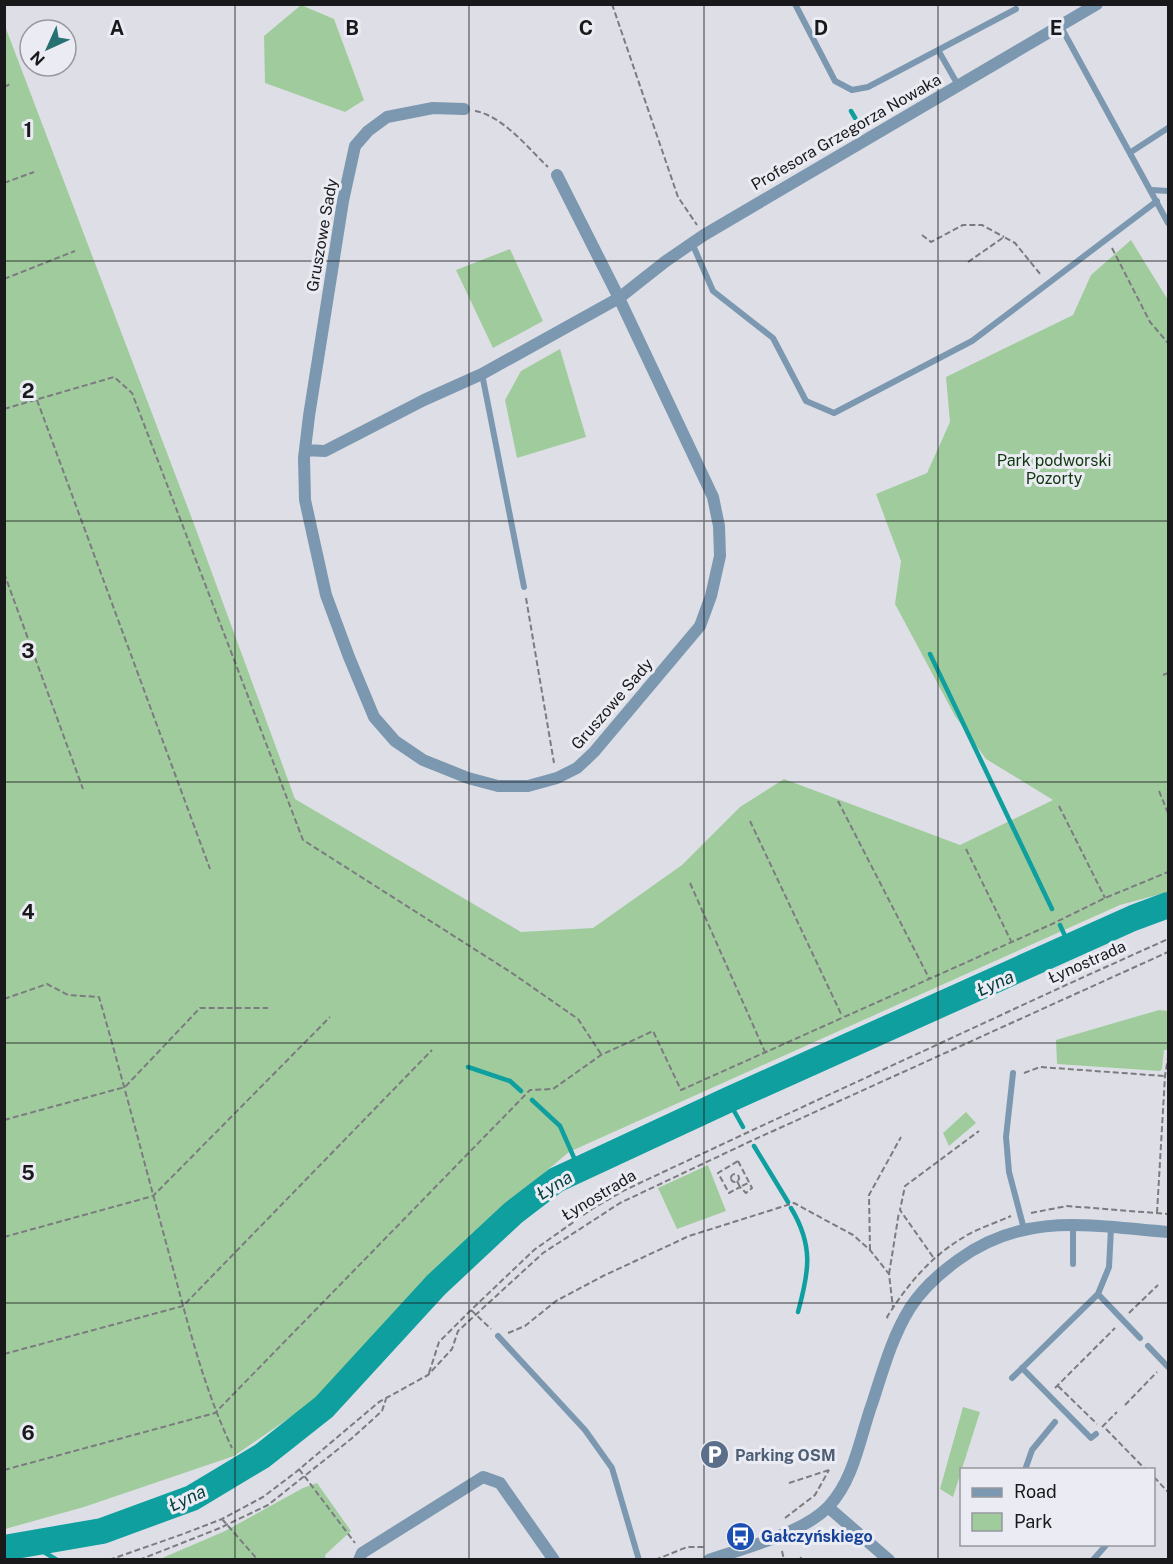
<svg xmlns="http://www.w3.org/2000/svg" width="1173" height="1564" viewBox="0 0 1173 1564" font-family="'Public Sans',sans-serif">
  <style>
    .green { fill: #a0cc9d }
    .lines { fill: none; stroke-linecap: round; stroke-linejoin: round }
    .stream { stroke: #0f9f9f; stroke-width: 4.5 }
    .river { stroke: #0f9f9f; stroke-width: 26 }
    .path { stroke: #7b7b80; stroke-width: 2; stroke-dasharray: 6 3; stroke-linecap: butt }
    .lane { stroke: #7c98b0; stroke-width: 6 }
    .street { stroke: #7c98b0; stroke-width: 12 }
    .grid { fill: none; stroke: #19191c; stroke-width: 1.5; stroke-opacity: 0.55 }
    .labels { text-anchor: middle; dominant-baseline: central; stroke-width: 6; stroke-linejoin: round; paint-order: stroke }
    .street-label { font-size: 16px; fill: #19191c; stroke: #ebecf3 }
    .park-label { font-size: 16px; fill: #0f380f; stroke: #ebecf3 }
    .service-label { font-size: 16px; font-weight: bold; fill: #4e5e75; stroke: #ebecf3; text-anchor: start }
    .transit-label { font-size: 16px; font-weight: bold; fill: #164399; stroke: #ebecf3; text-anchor: start }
    .water-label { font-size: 18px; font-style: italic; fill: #063f40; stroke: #ebecf3 }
    .grid-label { font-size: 20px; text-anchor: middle; font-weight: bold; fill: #19191c; stroke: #ebecf3; stroke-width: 6; stroke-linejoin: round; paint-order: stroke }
  </style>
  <rect width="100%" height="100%" fill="#dedfe6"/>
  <!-- green -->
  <path class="green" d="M301 5 334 19 364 100 345 112 265 83 264 36Z
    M5 26 194 524 295 799 521 932 593 928 682 865 740 807 784 779 960 845 1053 800 986 759 955 716 895 604 901 561 876 494 927 473 950 422 946 377 1073 315 1091 275 1131 240 1168 300V892L1120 905 569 1152 526 1188 325 1393 234 1456 84 1507 5 1529Z
    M510 249 543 321 493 348 456 270Z
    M560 349 586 437 517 458 505 400 521 371Z
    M1159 1010 1168 1011V1050H1164L1162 1069 1160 1071 1057 1064 1056 1040Z
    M966 1112 976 1123 949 1146 943 1133Z
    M708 1165 726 1211 677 1229 658 1188Z
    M963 1407 980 1412 953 1497 940 1489Z
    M317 1483 351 1531 325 1555 326 1559H160L225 1531 303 1488Z"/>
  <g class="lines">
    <!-- stream -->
    <path class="stream" d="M851 111 858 123
      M930 654 1052 909
      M1060 925 1070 947
      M468 1067 510 1081 521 1091
      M532 1100 560 1126 579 1169
      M728 1100 743 1127
      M754 1146 788 1202
      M791 1208C814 1246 809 1272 798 1312
      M31 1544 57 1560"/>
    <!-- river -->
    <path class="river" d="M4 1548 102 1531 192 1498 262 1456 324 1407 436 1285 513 1213 556 1180 728 1100 1133 918 1168 905"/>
    <!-- path -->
    <path class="path" d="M612 4 678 197 697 225
      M4 87 10 84
      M475 111C503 116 528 148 548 167
      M4 183 34 172
      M922 235 931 242 963 225H982L1004 237
      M1112 248 1150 322 1168 343
      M968 262 1004 237 1015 243 1041 275
      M4 279 75 251
      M37 400 210 869
      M4 409 114 377 132 393 303 840 512 973 578 1019 601 1054
      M4 573 83 789
      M526 598 554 763
      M1163 675 1168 673
      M1159 791 1168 813
      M838 801 929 978
      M1059 806 1105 898
      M750 821 842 1016
      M966 849 1011 941
      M690 883 765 1052
      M4 999 47 984 68 995 99 997C124 1084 147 1173 171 1261 188 1324 204 1389 232 1448
      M1024 1073 1040 1067 1164 1076
      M4 1120 125 1087 200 1008H268
      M738 1161 752 1188 746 1193 740 1187 729 1193 718 1173Z
      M731 1178a4 4 0 1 1 8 0a4 4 0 1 1-8 0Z
      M737 1181 740 1187 750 1182
      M1031 1213 1067 1206 1168 1214
      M1157 1213 1165 1076 1168 1058
      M4 1237 153 1196 330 1017
      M870 1250 869 1195 901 1137
      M933 1257 900 1210 905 1186 979 1131
      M889 1274 899 1212
      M471 1310 491 1329
      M1129 1313 1158 1285
      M888 1318 887 1317C908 1284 930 1257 964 1237 978 1228 996 1223 1011 1216
      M508 1333 525 1326 556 1301 603 1276 689 1236 794 1203 853 1235 870 1250 889 1274 893 1308
      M4 1354 183 1306 432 1050
      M429 1373 439 1342 471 1310 534 1250 592 1209 625 1190 742 1135 1066 985 1168 939
      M1058 1386 1097 1424
      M1055 1388 1115 1328
      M1125 1405 1157 1372
      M1102 1427 1117 1412
      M1106 1429 1146 1470
      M299 1469 355 1543
      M4 1470 215 1413 530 1090 553 1089 601 1055 653 1031 681 1090 1052 924 1105 898 1168 872
      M1154 1477 1168 1492
      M789 1483 829 1470
      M785 1518 815 1495 829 1470
      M222 1519 258 1560
      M782 1551 784 1560
      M109 1560 183 1534 222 1519 263 1497 296 1472 379 1402 428 1375 452 1349 458 1331 543 1253 620 1203 751 1141 1168 952
      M139 1560 220 1528 268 1505 351 1439 382 1411 386 1399
      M655 1560 687 1547H704
      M800 1560 801 1557"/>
    <!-- lane -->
    <path class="lane" d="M795 4 835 81 852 90 868 87 1016 9
      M1061 27 1168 223
      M938 50 958 85
      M1131 152 1168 128
      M1152 190 1168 191
      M692 243 713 291 773 338 806 401 834 413 972 341 1157 201
      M482 374 524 587
      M1013 1073 1006 1137 1009 1172 1024 1229
      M1073 1226V1264
      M1098 1294 1140 1338
      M498 1336 585 1430 612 1468 639 1560
      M1148 1346 1168 1367
      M1022 1368 1091 1438 1096 1434
      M1012 1378 1098 1294 1109 1267 1111 1228
      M1025 1470 1032 1450 1055 1422
      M1093 1560 1107 1544"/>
    <!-- street -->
    <path class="street" d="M464 109 433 108 387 117 368 131 355 146 343 201 309 416 304 458 305 500 326 595 349 657 374 717 395 741 423 760 468 778 498 786H528L557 778 577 768 594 752 700 626 711 596 720 556 719 526 713 497 619 298 557 175
      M305 450 325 451 424 400 482 374 619 298 666 261 704 235 1097 4
      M828 1507 889 1560
      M359 1560 362 1553 483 1477 500 1483 554 1560
      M709 1560C744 1548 804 1533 829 1506 855 1478 860 1436 873 1401 883 1370 892 1337 910 1308 922 1289 940 1273 958 1260 1024 1211 1092 1226 1168 1232"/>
  </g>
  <!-- grid -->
  <path class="grid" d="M235 4V1560M469 4V1560M704 4V1560M938 4V1560M4 261H1168M4 521H1168M4 782H1168M4 1043H1168M4 1303H1168"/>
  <!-- icons -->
  <defs>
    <symbol id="parking-disc" viewBox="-11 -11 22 22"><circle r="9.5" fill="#5c6f8a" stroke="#ebecf3"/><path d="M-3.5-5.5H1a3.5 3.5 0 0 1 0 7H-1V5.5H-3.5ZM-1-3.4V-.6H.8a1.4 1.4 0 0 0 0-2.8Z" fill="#fff"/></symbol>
    <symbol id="bus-disc" viewBox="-11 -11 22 22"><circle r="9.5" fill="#1a4fb4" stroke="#ebecf3"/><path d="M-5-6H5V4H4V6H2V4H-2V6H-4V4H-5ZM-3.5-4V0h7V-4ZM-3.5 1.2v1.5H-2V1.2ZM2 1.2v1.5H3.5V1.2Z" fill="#fff"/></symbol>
  </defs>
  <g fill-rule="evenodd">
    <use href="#parking-disc" x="698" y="1438" width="33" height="33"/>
    <use href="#bus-disc" x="724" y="1520" width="33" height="33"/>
  </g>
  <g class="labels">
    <!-- street labels -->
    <g class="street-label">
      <text transform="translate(846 132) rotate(-30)">Profesora Grzegorza Nowaka</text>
      <text transform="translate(322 235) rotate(-80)">Gruszowe Sady</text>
      <text transform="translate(612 704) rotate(-49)">Gruszowe Sady</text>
      <text transform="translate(1087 962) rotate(-24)">Łynostrada</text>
      <text transform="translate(599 1195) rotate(-31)">Łynostrada</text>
    </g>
    <!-- park labels -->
    <g class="park-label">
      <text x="1054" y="460">Park podworski<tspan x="1054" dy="18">Pozorty</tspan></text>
    </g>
    <!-- service labels -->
    <g class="service-label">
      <text x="735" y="1455">Parking OSM</text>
    </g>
    <!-- transit labels -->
    <g class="transit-label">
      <text x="761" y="1536">Gałczyńskiego</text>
    </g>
    <!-- water labels -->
    <g class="water-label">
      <text transform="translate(995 983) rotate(-24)">Łyna</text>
      <text transform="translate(554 1185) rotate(-32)">Łyna</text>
      <text transform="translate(187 1498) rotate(-25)">Łyna</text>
    </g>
  </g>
  <g class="grid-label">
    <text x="117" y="35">A</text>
    <text x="352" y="35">B</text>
    <text x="586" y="35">C</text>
    <text x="821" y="35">D</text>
    <text x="1056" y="35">E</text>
    <text x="28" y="137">1</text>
    <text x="28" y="398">2</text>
    <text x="28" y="658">3</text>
    <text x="28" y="919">4</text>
    <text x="28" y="1180">5</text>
    <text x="28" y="1440">6</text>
  </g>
  <!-- border -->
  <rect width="1173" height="1564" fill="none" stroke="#19191c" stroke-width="12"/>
  <!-- legend -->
  <rect x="960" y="1468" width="195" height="78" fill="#ebecf3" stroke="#97989d" stroke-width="1.5"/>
  <rect x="972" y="1488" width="30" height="9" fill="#7c98b0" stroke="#97989d" stroke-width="1.5"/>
  <text x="1014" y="1498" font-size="18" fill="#19191c">Road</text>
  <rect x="972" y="1513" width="30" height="18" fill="#a0cc9d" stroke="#97989d" stroke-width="1.5"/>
  <text x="1014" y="1528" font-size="18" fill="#19191c">Park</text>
  <!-- north arrow -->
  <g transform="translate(48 48) rotate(225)"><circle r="28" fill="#ebecf3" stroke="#97989d" stroke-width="1.5"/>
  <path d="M0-4.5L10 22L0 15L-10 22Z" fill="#267172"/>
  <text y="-9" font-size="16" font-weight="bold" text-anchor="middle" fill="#19191c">N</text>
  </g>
</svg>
